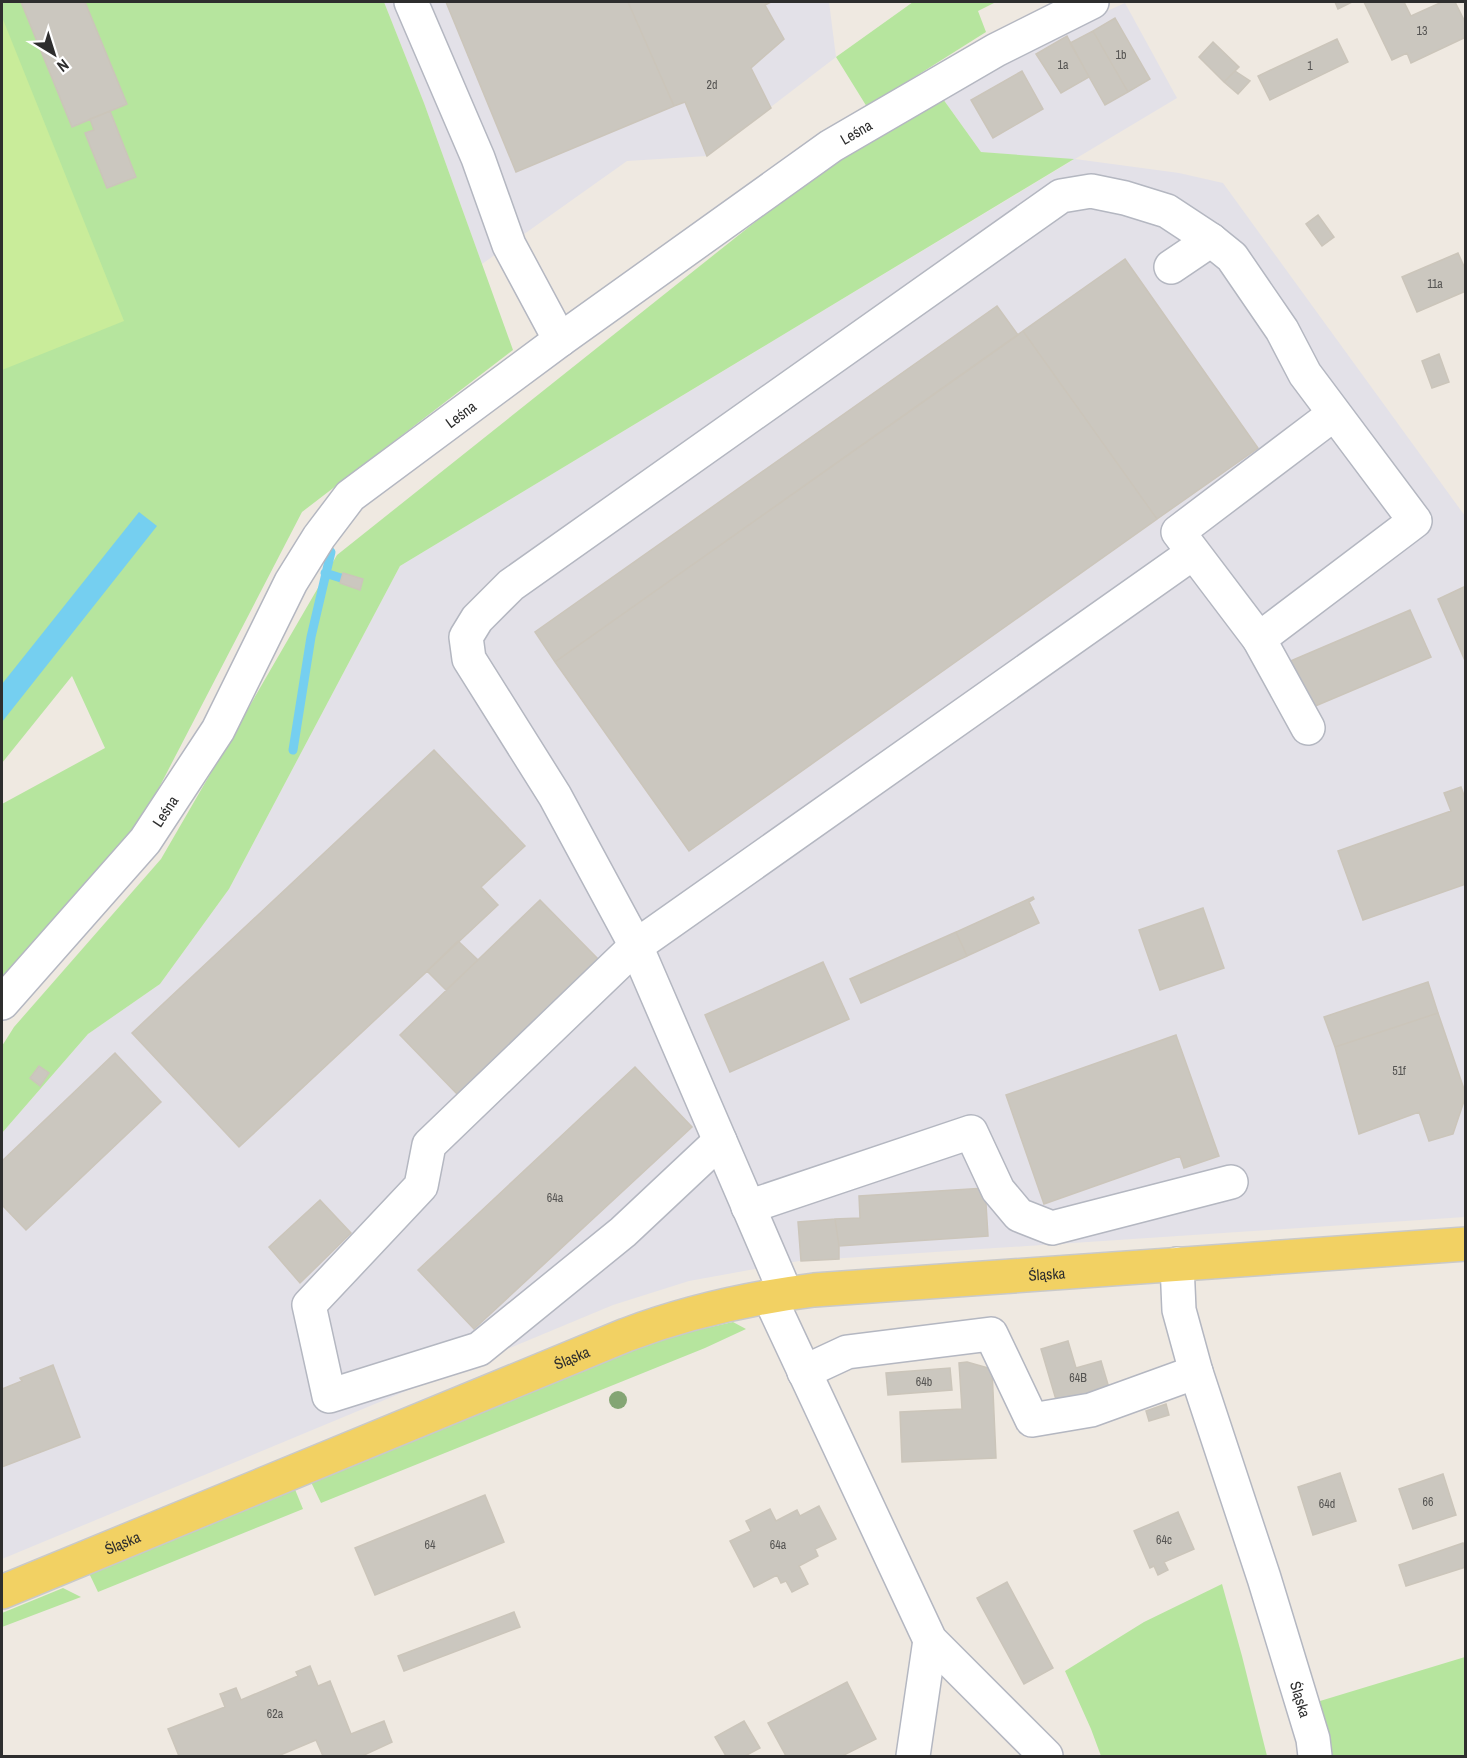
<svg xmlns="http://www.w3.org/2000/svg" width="1467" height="1758" viewBox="0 0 1467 1758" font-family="'Archivo Narrow',sans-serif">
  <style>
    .industrial { fill: #e3e1e8 }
    .green { fill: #b6e59e }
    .pitch { fill: #c9ec9a }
    .water { fill: #75cff0 }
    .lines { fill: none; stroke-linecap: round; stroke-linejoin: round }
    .stream { stroke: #75cff0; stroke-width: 9 }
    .building { fill: #cbc7bf; stroke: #cbc5ba; stroke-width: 1.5 }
    .minor-casing { stroke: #b4b7c1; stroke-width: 36 }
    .major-casing { stroke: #c9c9c9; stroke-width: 36 }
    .minor { stroke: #fff; stroke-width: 33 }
    .major { stroke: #f2d163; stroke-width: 33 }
    .tree { fill: #84a574 }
    .labels { text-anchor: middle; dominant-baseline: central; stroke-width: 4.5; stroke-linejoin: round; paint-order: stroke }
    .number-label { font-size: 12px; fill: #555452 }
    .street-label { font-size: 15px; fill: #2e2e2e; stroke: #fff }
  </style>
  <rect width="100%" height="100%" fill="#efe9e1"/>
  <!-- industrial -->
  <path class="industrial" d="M384 2H829L836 57 707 156 627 161 482 264 424 103Z
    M1125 3 1177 98 1075 159 1179 173 1223 183 1465 516V1217L799 1261 689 1281 613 1305 2 1559V1133L88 1034 160 984 229 889 400 566 1073 160 981 152 943 99 1058 33Z"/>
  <!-- green -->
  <path class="green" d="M2 2H384L424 103 513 350 302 512 135 834 2 987V804L105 748 72 676 2 763Z
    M913 2H996L978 11 986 32 867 107 836 57Z
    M943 99 981 152 1074 159 400 566 229 889 160 984 88 1034 2 1133V1046L14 1027 161 859 337 555 843 152Z
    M733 1322 746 1329 705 1348 321 1503 310 1480 662 1338Z
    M294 1487 303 1509 98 1592 88 1571Z
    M1222 1584 1242 1656 1267 1756H1101L1091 1729 1065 1671 1144 1622Z
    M63 1588 81 1597 2 1627V1613Z
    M1465 1657V1756H1329L1320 1701Z"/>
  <!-- pitch -->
  <path class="pitch" d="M2 17 124 321 2 370Z"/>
  <!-- water -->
  <path class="water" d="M139 512 157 526 2 722V684Z"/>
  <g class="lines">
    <!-- stream -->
    <path class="stream" d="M325 573 341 578
      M293 750 311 637 331 552"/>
  </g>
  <!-- building -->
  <path class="building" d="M21 2H85L127 104 72 127Z
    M446 2H628L674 106 516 172Z
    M628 2H771L765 5 784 39 751 68 771 108 707 156 685 102 674 106Z
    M1335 2H1352L1338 9Z
    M1364 2H1404L1411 16 1442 2H1455L1466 24V37L1411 63 1407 53 1392 60Z
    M1115 18 1150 79 1128 92 1093 31Z
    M1093 31 1128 92 1105 105 1070 43Z
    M1067 36 1089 77 1061 93 1036 54Z
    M1337 39 1348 62 1270 100 1258 76Z
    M1213 42 1239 67 1224 82 1199 57Z
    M1022 71 1043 109 993 138 971 100Z
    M1235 71 1250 81 1238 94 1224 82Z
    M110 111 136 177 107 188 85 133 94 130 90 119Z
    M1318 215 1334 237 1322 246 1306 224Z
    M1458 253 1466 271V291L1417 312 1402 277Z
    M1125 259 1258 448 1157 519 1023 331Z
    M997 306 1018 335 555 662 535 632Z
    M1023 331 1157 519 689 851 555 662Z
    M1439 354 1449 382 1432 388 1422 361Z
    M343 573 363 579 360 590 340 583Z
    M1466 586V663L1438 599Z
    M1410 610 1431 657 1306 710 1286 663Z
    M434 750 525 846 481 887 498 905 239 1147 132 1033Z
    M1461 787 1466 801V884L1363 920 1338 851 1451 811 1444 793Z
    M1033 897 1034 899 1029 902 1039 923 967 956 956 932Z
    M540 900 599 960 458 1095 400 1035Z
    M1203 908 1224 968 1160 990 1139 930Z
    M956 932 967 956 861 1003 850 979Z
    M458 941 478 960 446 990 427 971Z
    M823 962 849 1019 730 1072 705 1015Z
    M1428 982 1438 1013 1335 1047 1324 1017Z
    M1438 1013 1466 1095 1453 1134 1429 1141 1419 1112 1359 1134 1335 1047Z
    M1176 1035 1219 1156 1184 1168 1180 1156 1044 1204 1006 1095Z
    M115 1053 161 1102 26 1230 2 1205V1161Z
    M39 1066 49 1073 40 1086 30 1078Z
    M635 1067 692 1127 474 1329 418 1270Z
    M985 1188 988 1236 839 1246 835 1219 860 1218 859 1196Z
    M320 1200 351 1233 300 1283 269 1247Z
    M835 1219 839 1246V1259L801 1261 798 1222Z
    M1068 1341 1076 1368 1101 1361 1109 1388 1057 1403 1041 1349Z
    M967 1362 992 1369 996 1458 902 1462 900 1412 962 1409 959 1363Z
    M53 1365 80 1437 2 1467V1389L22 1381 20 1378Z
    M950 1368 952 1390 888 1395 886 1373Z
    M1166 1404 1169 1415 1149 1421 1146 1411Z
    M1340 1473 1356 1521 1313 1535 1298 1487Z
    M1443 1474 1456 1515 1413 1529 1399 1489Z
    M485 1495 504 1542 375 1595 355 1548Z
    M819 1506 836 1539 815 1549 818 1556 799 1566 808 1584 792 1592 786 1581 781 1583 777 1575 754 1587 730 1541 751 1531 746 1521 770 1509 776 1521 797 1510 800 1516Z
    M1178 1512 1194 1549 1164 1562 1168 1570 1158 1575 1154 1566 1150 1568 1134 1531Z
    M1463 1543 1466 1550V1567L1406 1586 1399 1565Z
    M1007 1582 1053 1668 1024 1684 977 1598Z
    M514 1612 520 1627 404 1671 398 1656Z
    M310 1666 318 1686 330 1681 351 1734 384 1721 392 1742 362 1756H323L316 1740 278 1756H179L168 1729 225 1707 220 1694 236 1688 241 1700 298 1676 296 1672Z
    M847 1682 876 1739 842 1756H786L768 1723Z
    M744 1721 760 1748 745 1756H726L715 1737Z"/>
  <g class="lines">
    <defs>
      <g id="minor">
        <path d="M411 2 478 158 509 245 560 340"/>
        <path d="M1171 267 1211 240"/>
        <path d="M1308 728 1259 639 1178 532 1334 414"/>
        <path id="s1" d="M2 1003 145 841 218 730 291 582 319 537 350 496 560 340 831 146 996 50 1092 2"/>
        <path d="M720 1141 623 1232 479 1349 329 1396 309 1305 421 1186 429 1145 636 946 1193 553"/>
        <path d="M748 1207 971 1132 998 1190 1019 1215 1052 1228 1231 1182"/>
        <path id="s2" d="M1177 1264 1179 1310 1196 1372 1264 1578 1313 1739 1315 1756"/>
        <path d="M786 1294 636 946 555 796 469 659 466 637 477 619 511 585 1061 196 1091 191 1125 198 1167 211 1211 240 1232 257 1282 330 1305 374 1415 521 1259 639"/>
        <path d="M769 1296 930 1640 1046 1756"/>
        <path d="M804 1372 847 1352 991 1334 1032 1420 1091 1410 1196 1372"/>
        <path d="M913 1756 930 1640"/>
      </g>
      <g id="major">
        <path id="s3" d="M2 1592 626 1335C687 1312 750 1298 814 1290L1466 1244"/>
      </g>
    </defs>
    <!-- minor casing -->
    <use href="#minor" class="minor-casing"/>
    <!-- major casing -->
    <use href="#major" class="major-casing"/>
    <!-- minor -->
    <use href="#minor" class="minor"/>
    <!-- major -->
    <use href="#major" class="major"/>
  </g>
  <!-- trees -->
  <circle class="tree" cx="618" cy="1400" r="9"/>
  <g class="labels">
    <!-- number labels -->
    <g class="number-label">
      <text x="1422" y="31">13</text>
      <text x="1121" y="55">1b</text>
      <text x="1063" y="65">1a</text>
      <text x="1310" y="66">1</text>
      <text x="712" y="85">2d</text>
      <text x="1435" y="284">11a</text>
      <text x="1399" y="1071">51f</text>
      <text x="555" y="1198">64a</text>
      <text x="1078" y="1378">64B</text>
      <text x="924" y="1382">64b</text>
      <text x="1428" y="1502">66</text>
      <text x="1327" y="1504">64d</text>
      <text x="1164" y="1540">64c</text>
      <text x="430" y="1545">64</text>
      <text x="778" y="1545">64a</text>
      <text x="275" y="1714">62a</text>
    </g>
    <!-- street labels -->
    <g class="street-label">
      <text stroke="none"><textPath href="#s1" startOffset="1242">Leśna</textPath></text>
      <text stroke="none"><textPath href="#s1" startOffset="756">Leśna</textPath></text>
      <text stroke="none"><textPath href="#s1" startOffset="252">Leśna</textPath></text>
      <text stroke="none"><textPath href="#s3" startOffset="1102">Śląska</textPath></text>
      <text stroke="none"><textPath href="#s3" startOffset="616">Śląska</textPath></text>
      <text stroke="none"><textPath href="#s3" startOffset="130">Śląska</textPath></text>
      <text stroke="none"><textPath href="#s2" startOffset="454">Śląska</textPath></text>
    </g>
  </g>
  <!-- border -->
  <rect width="1467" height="1758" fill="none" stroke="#2e2e2e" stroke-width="6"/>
  <!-- north arrow -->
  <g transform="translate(54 54) rotate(142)" stroke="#ffffff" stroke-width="4.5" paint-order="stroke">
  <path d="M0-4.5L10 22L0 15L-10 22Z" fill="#2e2e2e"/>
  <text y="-9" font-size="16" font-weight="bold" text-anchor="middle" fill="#2e2e2e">N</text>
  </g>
</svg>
